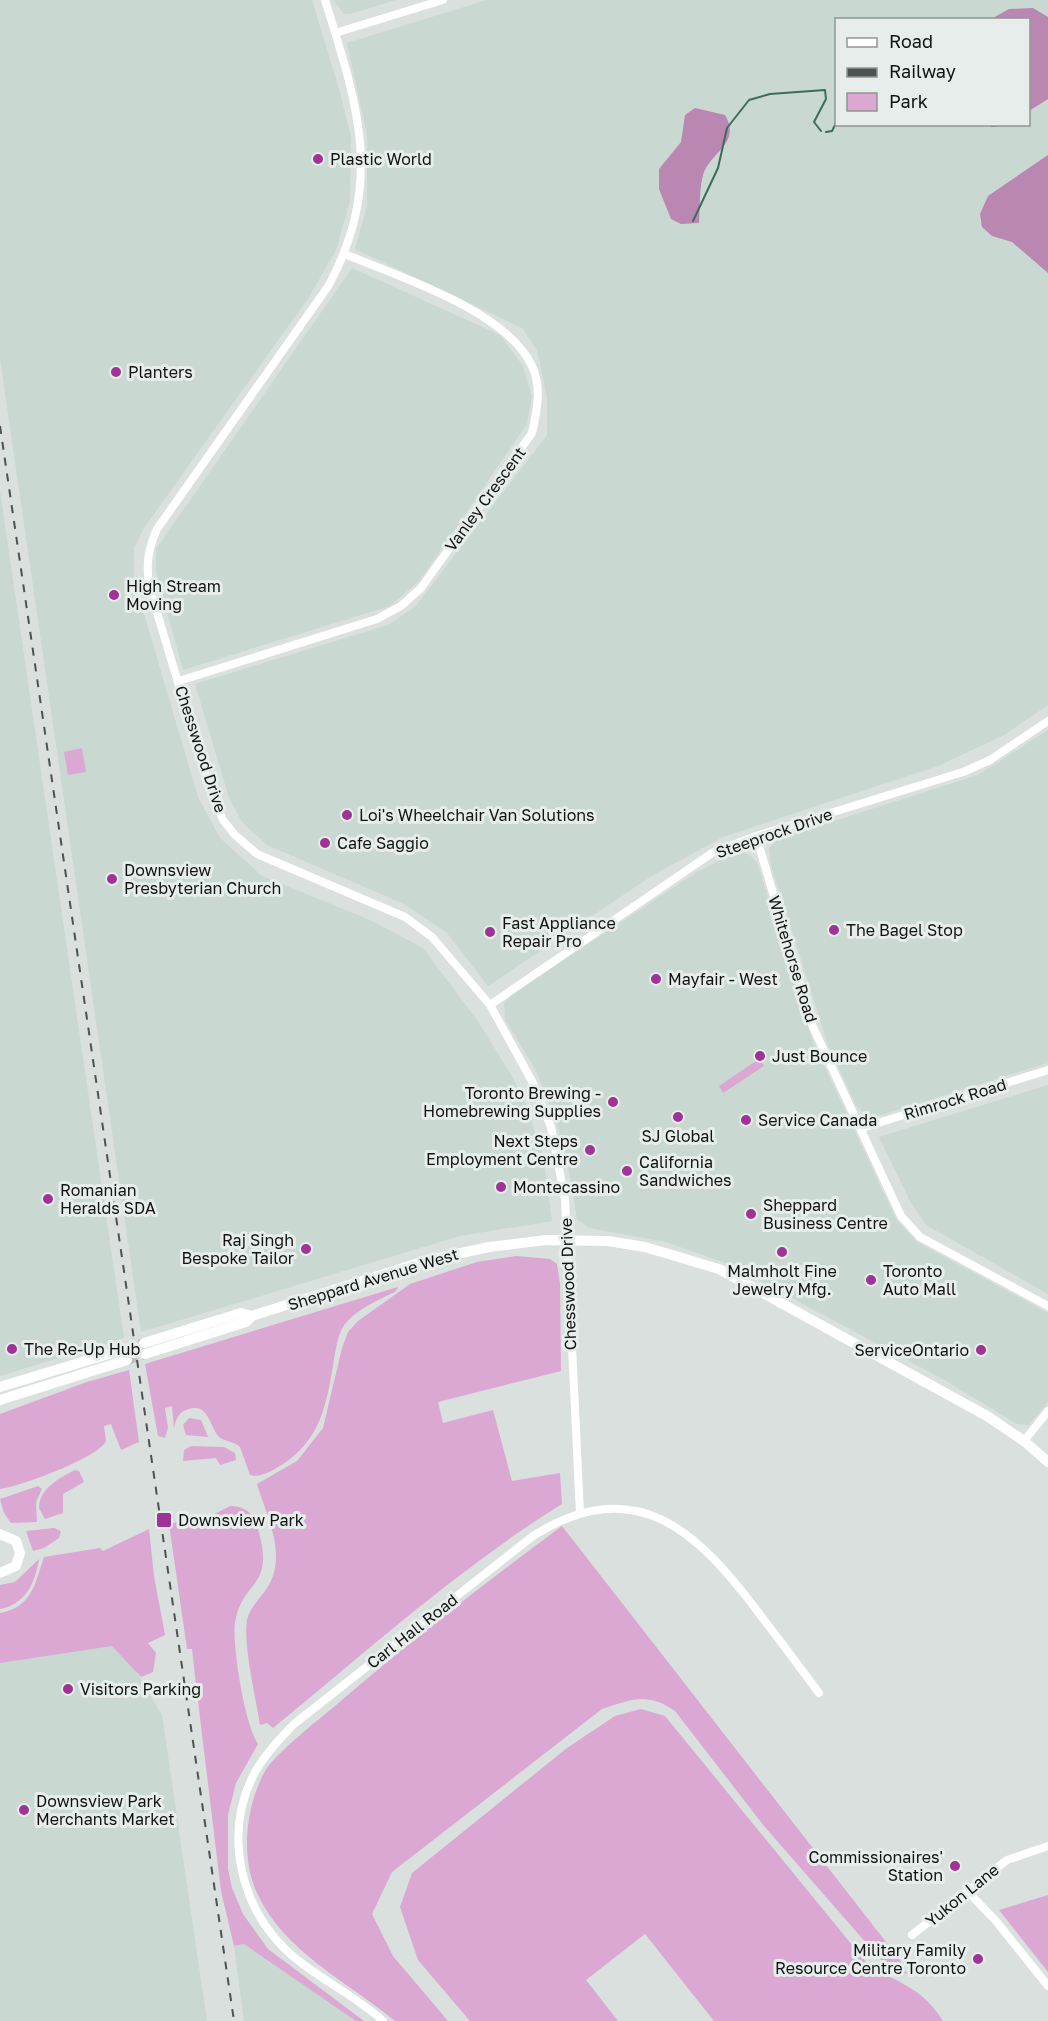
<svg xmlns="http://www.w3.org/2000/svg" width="1048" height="2021" viewBox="0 0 1048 2021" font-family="'Golos Text',sans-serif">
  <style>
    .built { fill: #c9d8d1; fill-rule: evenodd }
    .green { fill: #dba7d3 }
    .forest { fill: #ba87b3 }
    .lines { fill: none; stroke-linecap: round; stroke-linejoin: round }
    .stream { stroke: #3a6e5a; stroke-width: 2 }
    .secondary-tunnel { stroke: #bbc1bf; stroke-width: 10; stroke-dasharray: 10 5; stroke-linecap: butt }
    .minor { stroke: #fff; stroke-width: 8 }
    .tertiary { stroke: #fff; stroke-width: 10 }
    .secondary { stroke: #fff; stroke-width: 10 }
    .rail { stroke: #4e5250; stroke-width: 2; stroke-dasharray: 8 8; stroke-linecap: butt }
    .poi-dot { fill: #9e3495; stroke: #e6edea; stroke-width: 2 }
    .labels { text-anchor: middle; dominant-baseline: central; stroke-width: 6; stroke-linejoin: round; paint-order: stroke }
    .poi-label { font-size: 16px; fill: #111312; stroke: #e6edea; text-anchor: start }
    .street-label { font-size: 16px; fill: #111312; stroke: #e6edea }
  </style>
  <rect width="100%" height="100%" fill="#d9e0dd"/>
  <!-- built -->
  <path class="built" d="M0 0H312L340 92 351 137 350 201 336 250 309 297 144 528 134 548V580L198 797 220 838 262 876 370 920 423 948 477 1020 512 1076 525 1103 543 1155 552 1221 460 1236 141 1332 0 358Z
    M334 0H396L350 14 343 13Z
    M487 0H1048V705L1004 735 938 766 723 837 653 875 488 986 447 933 404 904 267 845 242 822 229 798 195 684 388 625 415 607 547 435V398L537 350 522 328 355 249 367 206V135L347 43ZM836 20H1028V124H836Z
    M352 268 500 335 523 366 532 397 527 424 420 580 390 606 183 670 156 572V549Z
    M0 491 124 1338 0 1376Z
    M1048 730V1063L878 1116 867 1115 857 1107 828 1045 771 865 769 848 778 839 978 775Z
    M736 852 747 853 757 862 813 1042 896 1219 917 1242 1048 1313V1402L1029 1425 1017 1424 948 1382 731 1265 666 1242 589 1228 577 1219 567 1160 550 1102 534 1067 505 1019 504 1004 511 995 697 872Z
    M1048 1085V1294L926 1225 911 1203 879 1137Z
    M118 1641 162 1715 207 2021H0V1659Z
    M244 1944 358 2021H244L234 1946Z"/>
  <!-- green -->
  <path class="green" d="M82 748 86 772 68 775 64 752Z
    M759 1059 764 1066 723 1093 719 1086Z
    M516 1256 550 1259 557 1264 560 1284 561 1371 438 1402 443 1423 493 1410 512 1481 560 1473 562 1504C459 1568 367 1651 273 1728L267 1723 260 1725C256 1698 243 1646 247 1620 251 1604 264 1596 271 1581 285 1550 266 1514 257 1484L297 1461 323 1428 342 1348 348 1332 358 1321 410 1284 477 1262Z
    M398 1287 395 1292C378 1300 357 1309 345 1324 338 1333 336 1349 334 1359 327 1403 321 1441 280 1466 272 1471 259 1478 250 1475L240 1447C234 1441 225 1442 219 1437 209 1426 209 1401 186 1410 178 1413 175 1421 174 1429L172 1406 165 1408 168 1428 165 1438 158 1436 145 1364Z
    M129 1370 139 1442 121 1450 111 1424 104 1426 106 1441C100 1457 19 1487 0 1489V1414L87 1382Z
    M189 1418 201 1420 208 1437 186 1435 183 1425Z
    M191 1446 224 1447 235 1453 236 1460 220 1465 216 1458 183 1461 184 1450Z
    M75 1470 79 1471 84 1482 63 1494V1513L45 1519 39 1508C39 1489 59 1478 75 1470Z
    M38 1486 42 1489 36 1502 37 1522 11 1523 4 1513 0 1499Z
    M230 1506C244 1506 254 1513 257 1526 277 1589 242 1578 235 1623 232 1646 245 1726 258 1744L236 1783 228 1815V1869L232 1888 243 1914 268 1949 364 2021H356L244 1944 234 1946 221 1891 195 1676 192 1649H187L169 1524 199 1517 203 1520Z
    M562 1526 900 1960 907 1974 888 1968 764 1826 675 1711C647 1692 633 1699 602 1709L392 1872 372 1914 393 1956 448 2021H395C347 1981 285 1953 257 1893 240 1856 246 1806 265 1771 275 1754 318 1720 335 1706 408 1643 484 1584 562 1526Z
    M54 1528 61 1531 59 1538 44 1548 33 1551 26 1531Z
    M149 1529 154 1576 165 1635 148 1643 156 1653 153 1672 141 1677 112 1646 0 1663V1613C32 1607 35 1584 44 1557L100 1548 103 1551Z
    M39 1559C35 1583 26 1604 0 1609V1585L15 1582Z
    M641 1709 665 1716 870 1967C902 1984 923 1989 943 2021H714L645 1934 586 1980 618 2021H470L418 1960 400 1907 412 1873 567 1748 615 1716Z
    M1048 1895V1972L999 1910Z"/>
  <!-- forest -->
  <path class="forest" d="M1033 8 1048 17V99L1029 111 1028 20 991 19 1009 9Z
    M695 108 725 115C741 142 713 151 704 172 699 186 700 208 699 223L681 224 671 219 659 189V169L681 142 685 115Z
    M1048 155V273L1012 242 992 236 982 227 980 214 988 196Z"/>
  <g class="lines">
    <!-- stream -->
    <path class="stream" d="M992 126 1006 124
      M826 132 832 131 836 123
      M693 221 718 168 727 128 749 100 770 94 825 90 826 99 814 122 821 131"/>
    <!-- secondary-tunnel -->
    <path class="secondary-tunnel" d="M125 1349 144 1343
      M127 1360 145 1354"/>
    <!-- minor -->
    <path class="minor" d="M325 0C358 106 384 181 329 285L157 529C148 549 146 564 149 586L211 792 223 820 235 835 257 854 405 917 432 937 490 1005 533 1083 551 1127 565 1199 580 1514
      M335 33 443 0
      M179 681 377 619 401 606 421 588 532 433C537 412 542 387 532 366 506 310 399 277 345 254
      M756 836 813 1027 901 1216 920 1237 1048 1306
      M490 1005 712 853 756 836 963 772 990 760 1048 721
      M862 1128 1048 1070
      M1024 1441 1048 1411
      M967 1891 996 1921 1048 1986
      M912 1935 1007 1860 1048 1846
      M383 2021C354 1994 316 1978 287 1951 241 1907 224 1837 252 1778 262 1757 278 1741 294 1724L533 1536C636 1471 698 1532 758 1612 779 1639 799 1666 819 1693"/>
    <!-- tertiary -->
    <path class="tertiary" d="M0 1534 16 1541 20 1553 16 1566 0 1573"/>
    <!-- secondary -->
    <path class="secondary" d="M144 1343 241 1313 252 1316
      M145 1354 246 1322 252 1316 425 1261 489 1247 546 1240 608 1241 645 1247 719 1269 987 1416 1024 1441 1048 1462
      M0 1387 125 1349
      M0 1400 127 1360"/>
    <!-- rail -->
    <path class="rail" d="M0 426 234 2021"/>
  </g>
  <!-- markers -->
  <g class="poi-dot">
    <circle cx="318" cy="159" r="6"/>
    <circle cx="116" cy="372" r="6"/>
    <circle cx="114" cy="595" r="6"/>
    <circle cx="347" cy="815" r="6"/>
    <circle cx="325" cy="843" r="6"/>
    <circle cx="112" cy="879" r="6"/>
    <circle cx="834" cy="930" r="6"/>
    <circle cx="490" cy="932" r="6"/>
    <circle cx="656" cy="979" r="6"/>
    <circle cx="760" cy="1056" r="6"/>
    <circle cx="613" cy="1102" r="6"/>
    <circle cx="678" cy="1117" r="6"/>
    <circle cx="746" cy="1120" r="6"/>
    <circle cx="590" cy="1150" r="6"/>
    <circle cx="627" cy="1171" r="6"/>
    <circle cx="501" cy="1187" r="6"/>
    <circle cx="48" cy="1199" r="6"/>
    <circle cx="751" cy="1214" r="6"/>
    <circle cx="306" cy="1249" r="6"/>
    <circle cx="782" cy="1252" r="6"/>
    <circle cx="871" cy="1280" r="6"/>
    <circle cx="12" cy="1349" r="6"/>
    <circle cx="981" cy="1350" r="6"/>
    <rect x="156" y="1512" width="16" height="16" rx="3"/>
    <circle cx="68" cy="1689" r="6"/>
    <circle cx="24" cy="1810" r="6"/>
    <circle cx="955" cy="1866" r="6"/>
    <circle cx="978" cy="1959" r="6"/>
  </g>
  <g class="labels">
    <!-- poi labels -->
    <g class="poi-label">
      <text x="330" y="159">Plastic World</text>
      <text x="128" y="372">Planters</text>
      <text x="126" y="586">High Stream<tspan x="126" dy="18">Moving</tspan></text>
      <text x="359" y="815">Loi's Wheelchair Van Solutions</text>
      <text x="337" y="843">Cafe Saggio</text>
      <text x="124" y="870">Downsview<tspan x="124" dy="18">Presbyterian Church</tspan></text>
      <text x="502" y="923">Fast Appliance<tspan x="502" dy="18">Repair Pro</tspan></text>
      <text x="846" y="930">The Bagel Stop</text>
      <text x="668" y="979">Mayfair - West</text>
      <text x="772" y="1056">Just Bounce</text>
      <text x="601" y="1093" text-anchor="end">Toronto Brewing -<tspan x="601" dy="18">Homebrewing Supplies</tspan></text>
      <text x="758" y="1120">Service Canada</text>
      <text x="678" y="1136" text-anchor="middle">SJ Global</text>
      <text x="578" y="1141" text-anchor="end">Next Steps<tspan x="578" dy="18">Employment Centre</tspan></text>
      <text x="639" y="1162">California<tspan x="639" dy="18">Sandwiches</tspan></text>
      <text x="513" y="1187">Montecassino</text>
      <text x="60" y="1190">Romanian<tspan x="60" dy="18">Heralds SDA</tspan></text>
      <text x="763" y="1205">Sheppard<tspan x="763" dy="18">Business Centre</tspan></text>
      <text x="294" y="1240" text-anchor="end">Raj Singh<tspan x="294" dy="18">Bespoke Tailor</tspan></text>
      <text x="782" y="1271" text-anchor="middle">Malmholt Fine<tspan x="782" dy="18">Jewelry Mfg.</tspan></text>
      <text x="883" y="1271">Toronto<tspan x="883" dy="18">Auto Mall</tspan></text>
      <text x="24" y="1349">The Re-Up Hub</text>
      <text x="969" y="1350" text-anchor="end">ServiceOntario</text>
      <text x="178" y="1520">Downsview Park</text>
      <text x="80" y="1689">Visitors Parking</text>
      <text x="36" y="1801">Downsview Park<tspan x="36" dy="18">Merchants Market</tspan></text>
      <text x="943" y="1857" text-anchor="end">Commissionaires'<tspan x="943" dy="18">Station</tspan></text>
      <text x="966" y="1950" text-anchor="end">Military Family<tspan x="966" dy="18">Resource Centre Toronto</tspan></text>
    </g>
    <!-- street labels -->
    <g class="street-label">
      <text transform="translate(485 499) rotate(-54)">Vanley Crescent</text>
      <text transform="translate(201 749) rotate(72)">Chesswood Drive</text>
      <text transform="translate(774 833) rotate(-19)">Steeprock Drive</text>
      <text transform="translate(793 959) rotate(73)">Whitehorse Road</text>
      <text transform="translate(955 1099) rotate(-17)">Rimrock Road</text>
      <text transform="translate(373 1279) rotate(-17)">Sheppard Avenue West</text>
      <text transform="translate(568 1284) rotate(-92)">Chesswood Drive</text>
      <text transform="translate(412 1631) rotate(-38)">Carl Hall Road</text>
      <text transform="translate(962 1895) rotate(-39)">Yukon Lane</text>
    </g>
  </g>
  <!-- legend -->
  <rect x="835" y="18" width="195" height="108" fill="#e6edea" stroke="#919694" stroke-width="1.5"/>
  <rect x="847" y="38" width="30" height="9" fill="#ffffff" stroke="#919694" stroke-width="1.5"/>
  <text x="889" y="48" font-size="18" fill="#111312">Road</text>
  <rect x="847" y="68" width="30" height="9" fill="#4e5250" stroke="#919694" stroke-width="1.5"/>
  <text x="889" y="78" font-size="18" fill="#111312">Railway</text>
  <rect x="847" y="93" width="30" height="18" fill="#dba7d3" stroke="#919694" stroke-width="1.5"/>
  <text x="889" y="108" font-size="18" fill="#111312">Park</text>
</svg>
